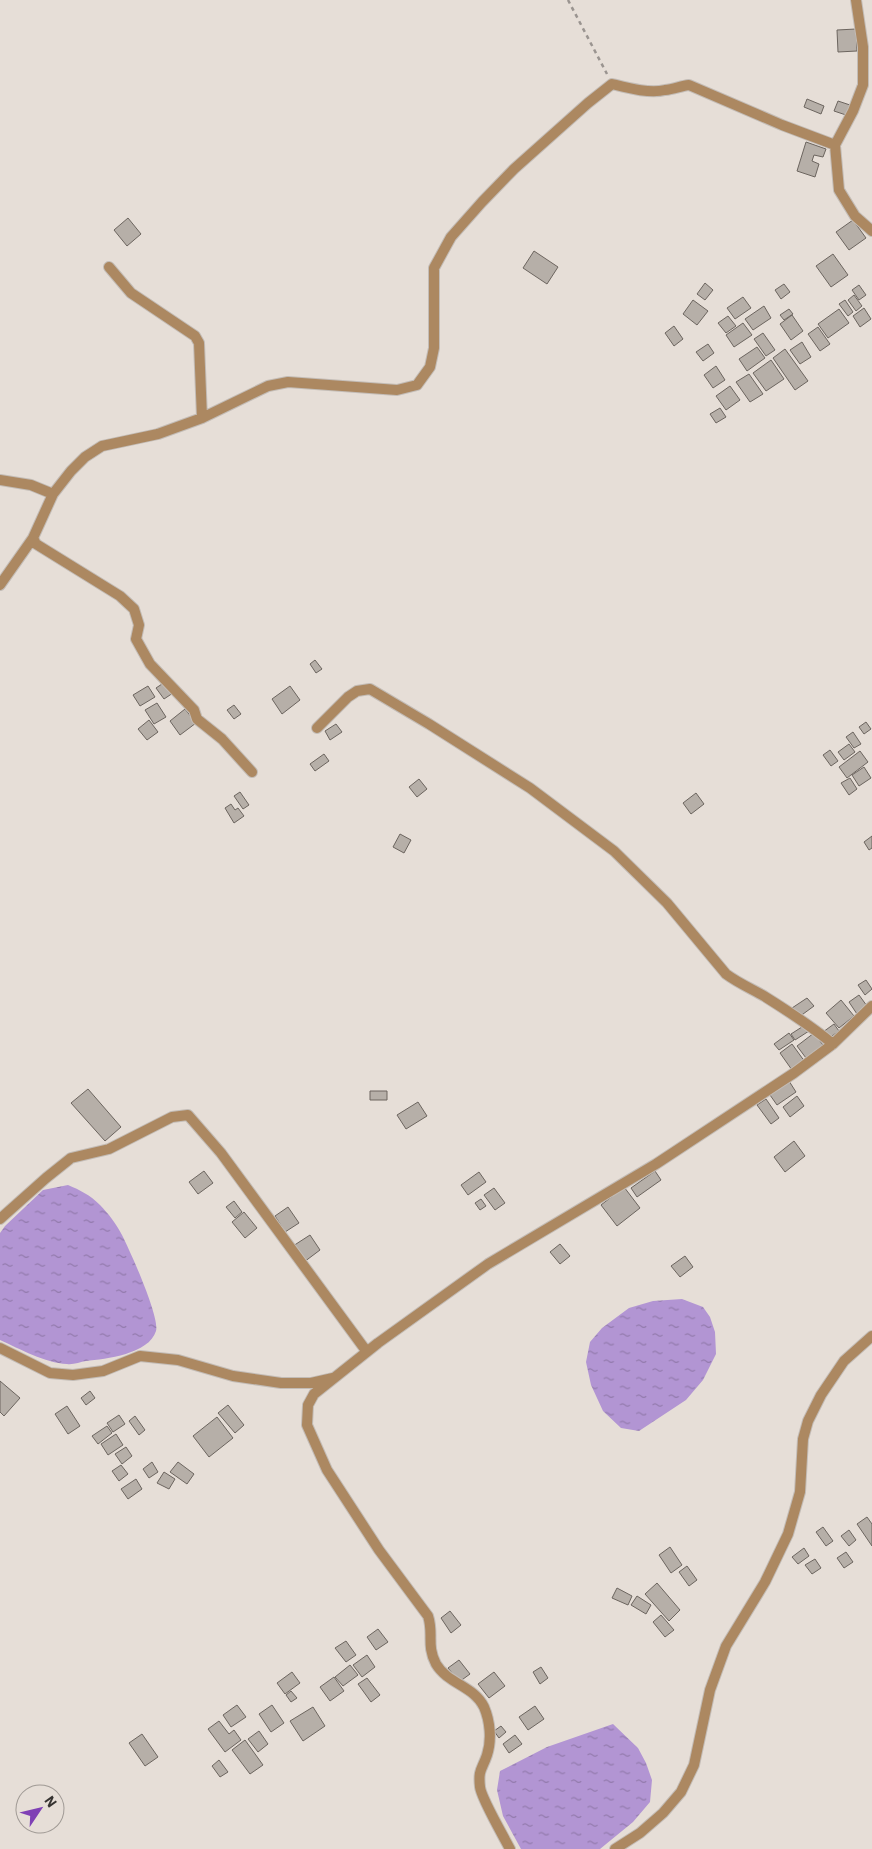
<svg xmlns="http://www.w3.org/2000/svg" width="872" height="1849" viewBox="0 0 872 1849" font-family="'IBM Plex Sans',sans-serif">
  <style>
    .water { fill: url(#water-ripples) }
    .building { fill: #b6afa8; stroke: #6c655f }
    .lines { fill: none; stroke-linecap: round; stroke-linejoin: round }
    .minor-casing { stroke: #c3bcb6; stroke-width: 12 }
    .tertiary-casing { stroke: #c3bcb6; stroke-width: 12 }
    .path { stroke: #9a9490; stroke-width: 2.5; stroke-dasharray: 4 4; stroke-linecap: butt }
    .minor { stroke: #ac8861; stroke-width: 10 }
    .tertiary { stroke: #ac8861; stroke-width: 10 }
  </style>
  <defs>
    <pattern id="water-ripples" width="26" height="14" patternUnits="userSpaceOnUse" patternTransform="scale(1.25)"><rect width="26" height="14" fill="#b295d3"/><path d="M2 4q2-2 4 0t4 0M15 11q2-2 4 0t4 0" fill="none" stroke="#927aac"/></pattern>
  </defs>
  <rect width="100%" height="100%" fill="#e6ded7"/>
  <!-- water -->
  <path class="water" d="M68 1185C80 1190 90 1195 100 1205 108 1213 117 1225 122 1235 130 1251 160 1317 156 1331 149 1354 106 1359 86 1361 80 1362 73 1365 67 1364 45 1363 20 1349 0 1340V1233L5 1226 43 1190Z
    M682 1299 703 1307 710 1317 715 1332 716 1354 703 1380 686 1400 639 1431 621 1428 603 1411 591 1385 586 1362 590 1342 602 1328 629 1308 653 1301Z
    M613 1724 638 1748 646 1763 652 1780 650 1802 633 1822 600 1849H521L503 1816 497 1790 500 1771 547 1747Z"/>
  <!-- building -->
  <path class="building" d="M856 29 857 51 838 52 837 30Z
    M807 99 824 106 821 114 804 107Z
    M838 101 850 105 846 115 834 111Z
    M806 142 826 149 823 157 814 155 812 161 819 164 815 177 797 171Z
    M128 218 141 234 127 246 114 230Z
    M853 220 866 238 849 250 836 232Z
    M534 251 558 267 547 284 523 268Z
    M833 254 848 275 831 287 816 266Z
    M705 283 713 290 705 300 697 294Z
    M784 284 790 292 781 299 775 290Z
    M859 285 866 295 859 300 852 290Z
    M854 295 862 306 856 311 848 300Z
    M743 297 751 308 735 319 727 308Z
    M693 300 708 311 697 325 683 314Z
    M845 300 853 312 848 316 839 304Z
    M764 306 771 318 753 330 745 319Z
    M864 308 871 319 860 327 853 316Z
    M789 309 793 314 784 320 780 315Z
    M839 309 849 323 828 338 818 324Z
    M792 315 803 331 791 340 780 324Z
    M728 316 736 326 726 333 718 323Z
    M743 323 752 335 734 347 726 335Z
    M674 326 683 339 674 346 665 333Z
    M818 327 830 344 820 351 808 334Z
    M763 333 775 350 766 356 754 339Z
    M802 342 811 357 800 364 790 350Z
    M708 344 714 353 703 361 696 352Z
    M757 347 765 358 747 371 739 359Z
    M785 349 808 381 795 390 773 358Z
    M771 360 784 379 766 391 753 373Z
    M716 366 725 380 713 388 704 375Z
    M749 374 763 394 750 402 736 382Z
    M730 386 740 400 726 410 716 396Z
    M720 408 726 417 716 423 710 414Z
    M315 660 322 669 316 673 310 664Z
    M165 682 173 693 164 699 156 688Z
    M148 686 155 697 140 706 133 695Z
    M290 686 300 700 282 714 272 699Z
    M157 703 166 717 154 724 145 710Z
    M234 705 241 714 234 719 227 710Z
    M185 709 196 723 180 735 170 721Z
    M149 720 158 732 147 740 138 729Z
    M866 722 871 729 864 734 859 727Z
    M336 724 342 732 330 740 325 731Z
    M853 732 861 744 854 748 846 737Z
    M849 744 855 752 844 760 838 752Z
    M830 750 838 761 831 766 823 755Z
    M860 751 868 762 847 778 839 767Z
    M324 754 329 761 315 771 310 764Z
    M864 767 871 778 859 786 852 775Z
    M850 778 857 789 849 795 841 783Z
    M419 779 427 789 417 797 409 787Z
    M240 792 249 805 243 809 234 796Z
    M696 793 704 804 691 814 683 803Z
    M231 804 235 810 238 808 244 816 234 823 225 808Z
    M400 834 411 840 404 853 393 847Z
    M872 836V848L869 850 864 842Z
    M866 980 872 989 865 995 858 985Z
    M859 995 867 1006 857 1014 849 1002Z
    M807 998 814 1006 799 1017 792 1008Z
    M841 1000 854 1016 839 1028 826 1013Z
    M834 1024 839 1031 828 1039 823 1032Z
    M805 1025 809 1031 795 1040 791 1034Z
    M789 1033 794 1040 779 1050 774 1044Z
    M814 1033 823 1045 806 1058 797 1046Z
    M792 1044 805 1062 792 1070 780 1053Z
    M789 1081 796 1092 777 1105 770 1095Z
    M88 1089 121 1127 105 1141 71 1103Z
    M370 1091H387V1100H370Z
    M797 1096 804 1106 790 1117 783 1107Z
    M766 1099 779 1118 771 1124 757 1105Z
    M418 1102 427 1116 406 1129 397 1115Z
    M794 1141 805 1156 785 1172 774 1157Z
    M204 1171 213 1183 198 1194 189 1182Z
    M655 1171 661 1180 637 1197 631 1188Z
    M479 1172 486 1182 468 1195 461 1185Z
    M624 1187 640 1208 617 1226 601 1205Z
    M494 1188 505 1203 495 1210 484 1195Z
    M481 1199 486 1206 480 1210 475 1203Z
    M234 1201 242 1212 235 1218 226 1207Z
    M288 1207 299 1223 285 1232 275 1216Z
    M244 1212 257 1228 245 1238 232 1222Z
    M310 1235 320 1250 304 1262 293 1246Z
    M560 1244 570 1256 560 1264 550 1252Z
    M685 1256 693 1267 680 1277 671 1266Z
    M0 1381 20 1398 4 1416 0 1412Z
    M90 1391 95 1398 86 1405 81 1398Z
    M228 1405 244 1425 235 1433 218 1413Z
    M67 1406 80 1426 68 1434 55 1414Z
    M119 1415 125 1424 113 1432 107 1423Z
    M135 1416 145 1430 139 1435 129 1421Z
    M217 1417 233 1438 209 1457 193 1436Z
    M107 1426 112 1433 98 1444 92 1436Z
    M116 1434 123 1445 108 1455 101 1444Z
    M126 1447 132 1456 122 1464 115 1454Z
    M152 1462 158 1472 149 1478 143 1469Z
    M178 1462 194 1474 187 1484 170 1472Z
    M121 1465 128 1474 119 1481 112 1471Z
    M164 1472 175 1479 169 1489 157 1483Z
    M136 1479 142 1489 128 1499 121 1489Z
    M867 1517 872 1524V1546L857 1524Z
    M823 1527 833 1541 826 1546 816 1532Z
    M849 1530 856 1540 849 1546 841 1536Z
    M670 1547 682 1565 671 1573 659 1555Z
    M804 1548 809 1556 798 1564 792 1557Z
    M846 1552 853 1562 844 1568 837 1558Z
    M815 1559 821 1568 812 1574 805 1565Z
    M687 1566 697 1580 689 1586 679 1572Z
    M657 1583 680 1610 669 1621 645 1594Z
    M617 1588 632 1596 628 1605 612 1598Z
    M637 1596 651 1605 646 1614 631 1605Z
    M450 1611 461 1625 451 1633 441 1618Z
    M661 1615 674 1630 665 1637 653 1622Z
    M378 1629 388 1642 376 1650 367 1637Z
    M346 1641 356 1655 346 1662 335 1648Z
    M367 1655 375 1667 362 1677 353 1665Z
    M459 1660 470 1674 459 1682 448 1668Z
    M350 1665 358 1675 343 1686 335 1677Z
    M541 1667 548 1678 540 1684 533 1672Z
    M292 1672 300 1683 285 1694 277 1683Z
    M494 1672 505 1686 489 1698 478 1684Z
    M334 1677 344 1691 330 1701 320 1687Z
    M367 1678 380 1695 371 1702 358 1684Z
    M291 1691 297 1698 291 1702 286 1695Z
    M237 1705 246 1717 231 1727 223 1715Z
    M272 1705 284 1723 271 1732 259 1714Z
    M535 1706 544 1719 528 1730 519 1717Z
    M313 1707 325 1726 303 1741 290 1721Z
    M219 1721 229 1734 234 1730 241 1740 225 1752 208 1729Z
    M501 1726 506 1732 499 1738 494 1731Z
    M259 1731 268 1744 258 1752 248 1739Z
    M142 1734 158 1757 145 1766 129 1743Z
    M515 1735 522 1744 509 1753 503 1744Z
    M245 1740 263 1765 250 1774 232 1750Z
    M219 1760 228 1772 220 1777 212 1766Z"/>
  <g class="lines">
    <defs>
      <path id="minor" d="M856 0 863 47V85L853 111 835 145 839 190 855 216 872 231
        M109 267 131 293 195 336 199 343 202 418
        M0 480 31 485 53 494
        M0 585 33 538
        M317 728 348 697 357 691 370 689 429 724 530 788 614 851 667 903 726 974C738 983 752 989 764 996 788 1011 811 1026 833 1044
        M252 772 222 739 197 719 194 710 150 664 136 639 139 625 134 609 120 596 36 544 33 538 53 494 71 471 85 457 102 446 158 434 202 418 268 386 288 382 397 390 417 385 430 367 434 348V268L451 237 482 202 514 169 588 103 612 84C628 88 650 94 665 90 674 89 681 86 689 85L782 125 835 145
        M0 1219 46 1178 71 1158 109 1149 172 1117 188 1115 221 1153 367 1352
        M0 1348 50 1373 73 1375 103 1371 140 1356 178 1360 233 1376 281 1383H311L333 1378
        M510 1849C504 1837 481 1798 480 1787 478 1769 482 1770 487 1755 492 1740 490 1721 484 1707 474 1686 448 1684 436 1664 426 1645 434 1634 428 1616L379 1550 327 1470 307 1425 308 1405 314 1394 378 1343 488 1264 656 1164 794 1073 833 1044 872 1006"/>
      <path id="tertiary" d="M615 1849 640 1833 663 1813 681 1792 694 1765 710 1690 726 1646 765 1582 788 1534 800 1492 803 1439 808 1421 821 1395 844 1361 872 1336"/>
    </defs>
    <!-- minor casing -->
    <use href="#minor" class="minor-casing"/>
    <!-- tertiary casing -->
    <use href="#tertiary" class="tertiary-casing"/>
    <!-- path -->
    <path class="path" d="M568 0 607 74"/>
    <!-- minor -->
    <use href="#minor" class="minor"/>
    <!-- tertiary -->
    <use href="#tertiary" class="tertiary"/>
  </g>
  <!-- north arrow -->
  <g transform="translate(40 1809) rotate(55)"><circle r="24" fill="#e6ded7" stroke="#a09a95"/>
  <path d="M0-4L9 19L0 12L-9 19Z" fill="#7f40b5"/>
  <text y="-8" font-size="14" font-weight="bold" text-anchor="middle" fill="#363331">N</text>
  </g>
</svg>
